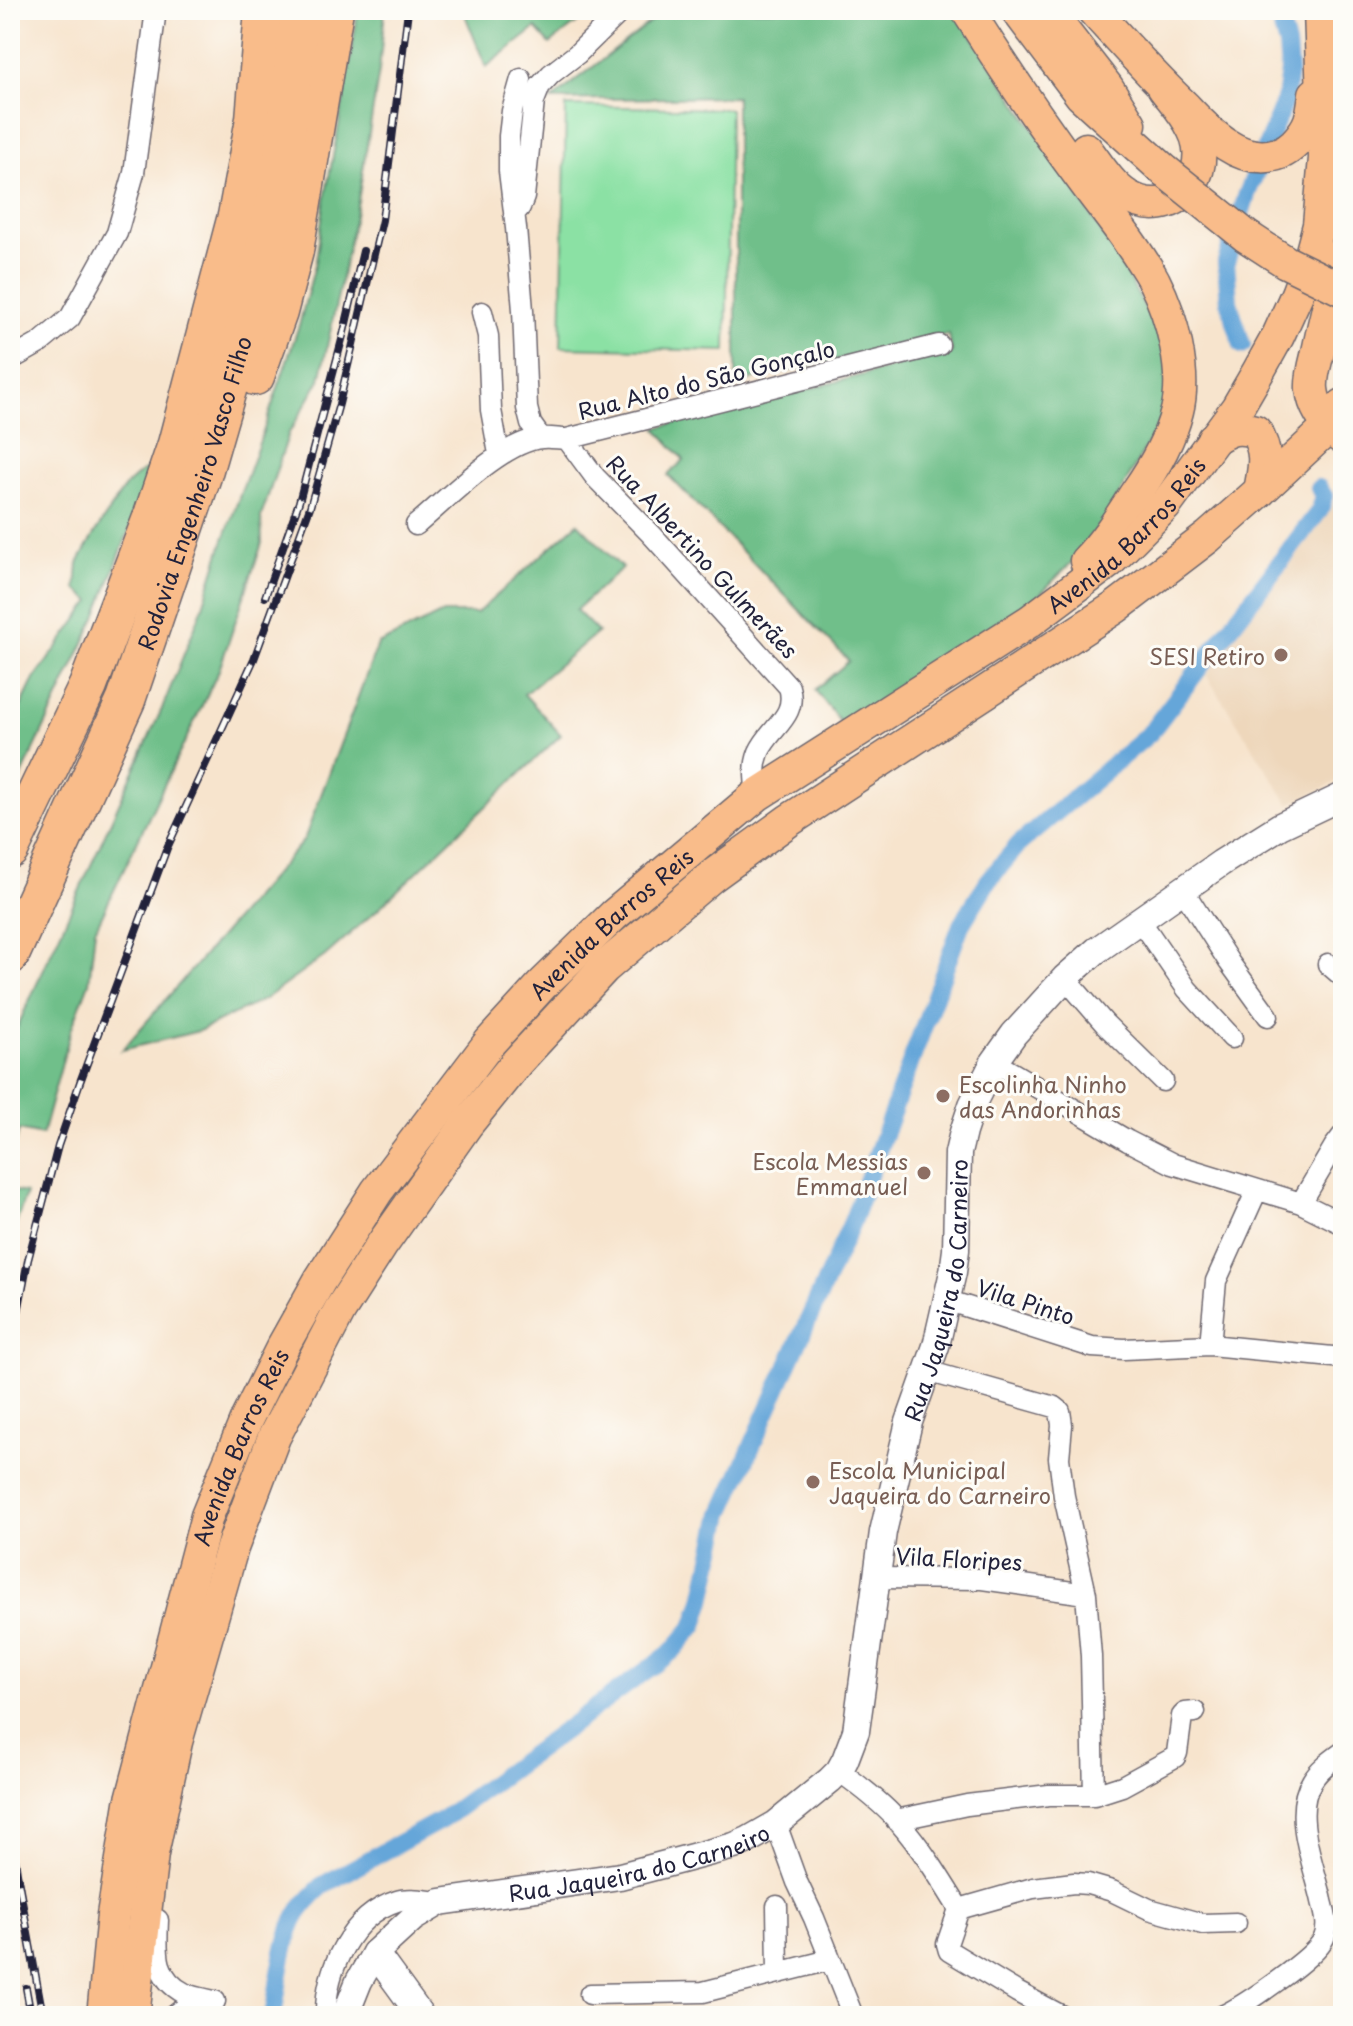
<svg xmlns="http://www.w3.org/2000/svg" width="1353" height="2026" viewBox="0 0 1353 2026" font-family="'Playpen Sans',sans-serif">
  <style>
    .built { fill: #eed7bb }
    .green { fill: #8be1a4; stroke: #568270; stroke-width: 2 }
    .forest { fill: #70bf8a; stroke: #497062; stroke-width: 2 }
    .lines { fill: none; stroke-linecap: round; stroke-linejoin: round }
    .canal { stroke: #65a6d9; stroke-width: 18 }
    .minor-casing { stroke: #6d666e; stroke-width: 23 }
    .tertiary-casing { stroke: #6d666e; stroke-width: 29 }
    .primary-casing { stroke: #6d666e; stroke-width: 35 }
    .motorway-casing { stroke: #6d666e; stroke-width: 41 }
    .minor { stroke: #fff; stroke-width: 20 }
    .tertiary { stroke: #fff; stroke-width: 26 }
    .primary { stroke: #f9bc8a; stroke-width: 32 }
    .motorway { stroke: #f9bc8a; stroke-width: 38 }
    .rail-casing { stroke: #22223b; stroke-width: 8 }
    .rail { stroke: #fdfcf7; stroke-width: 5; stroke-dasharray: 15; stroke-linecap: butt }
    .primary-bridge-casing { stroke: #6d666e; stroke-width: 35; stroke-linecap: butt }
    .primary-bridge { stroke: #f9bc8a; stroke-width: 32 }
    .education-dot { fill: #8d6e63; stroke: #fdfcf7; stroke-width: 3 }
    .labels { text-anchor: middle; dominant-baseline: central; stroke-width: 6; stroke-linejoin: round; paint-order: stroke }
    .street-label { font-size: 22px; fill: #22223b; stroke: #fdfcf7 }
    .education-label { font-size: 22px; fill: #785e54; stroke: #fdfcf7; text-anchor: end }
  </style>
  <rect width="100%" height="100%" fill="#fdfcf7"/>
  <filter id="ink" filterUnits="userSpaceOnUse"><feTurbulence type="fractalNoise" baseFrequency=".0125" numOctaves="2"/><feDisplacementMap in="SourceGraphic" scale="16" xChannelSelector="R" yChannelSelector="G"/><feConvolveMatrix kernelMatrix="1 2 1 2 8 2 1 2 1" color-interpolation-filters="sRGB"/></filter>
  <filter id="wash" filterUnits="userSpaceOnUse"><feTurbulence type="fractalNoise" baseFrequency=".006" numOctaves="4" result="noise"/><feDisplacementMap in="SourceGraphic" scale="32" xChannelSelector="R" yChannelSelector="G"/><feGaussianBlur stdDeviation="1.8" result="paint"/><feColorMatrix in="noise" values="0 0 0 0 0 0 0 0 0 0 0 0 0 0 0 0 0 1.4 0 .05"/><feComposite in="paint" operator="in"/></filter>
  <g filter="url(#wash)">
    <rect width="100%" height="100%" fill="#f7e4cd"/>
    <!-- built -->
    <path class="built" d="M1343 493V779L1289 804 1207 676 1233 634Z"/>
    <!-- green -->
    <path class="green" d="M566 106 730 109 726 351 561 347Z"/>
    <!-- forest -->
    <path class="forest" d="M358 10H385L379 71 358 201 320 380 289 433 261 517 262 543 219 670 95 930 89 983 71 1030 42 1135 19 1130 10 1164V1043L161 711 202 609 224 539 263 432 300 322 316 261 325 198 349 71Z
      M463 10H594L550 44 536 28 486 67Z
      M666 10H955L1079 196 1118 259 1166 346 1168 407 1094 540 1020 614 844 727 815 690 849 661 668 475 684 460 656 428 952 352 949 334 736 383V97L551 100Z
      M154 465 96 617 10 801V729L34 679 91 601 76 589 78 563 93 536 126 485 141 472Z
      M578 523 622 568 576 610 598 632 524 694 561 735 378 909 325 956 265 999 199 1031 122 1050 304 840 378 644 443 613H477Z
      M10 1190 26 1193 10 1243Z"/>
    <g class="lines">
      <!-- canal -->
      <path class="canal" d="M1242 345 1229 302 1226 262 1247 194 1285 100 1289 71 1287 45 1277 10
        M273 2016C279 1984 282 1941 298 1913 305 1902 314 1894 323 1885L443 1819 673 1651 695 1625 703 1600 722 1513 852 1222 961 925 988 881 1019 844 1149 734 1320 510 1324 496 1319 488"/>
    </g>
  </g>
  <g filter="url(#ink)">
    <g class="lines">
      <defs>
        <path id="minor" d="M521 79 512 111 509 136V171L516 228 523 310 527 408 531 424 541 438
          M514 214 520 207 524 197 534 101 540 86 551 74 577 54 622 10
          M482 312 488 336 491 410 499 454
          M10 360 40 343 70 318 117 233 134 173 156 10
          M567 439 595 477 652 535 789 687C798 717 770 727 759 752 753 767 755 780 757 795
          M416 525C447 499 503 441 542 438 550 437 559 439 567 439L939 345
          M1183 890 1229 962 1268 1016
          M1139 919 1187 989 1232 1038
          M1328 964 1343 977
          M1065 978 1105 1024 1163 1081
          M994 1062 1128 1141 1173 1164 1301 1203 1343 1224
          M1301 1203 1334 1147 1343 1135
          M946 1300 1092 1347 1124 1349 1210 1345 1343 1358
          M1210 1345 1216 1281 1257 1190
          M927 1371 1055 1407 1060 1411 1062 1425 1059 1458 1064 1496 1086 1594 1091 1656 1094 1795
          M876 1578 982 1579 1086 1594
          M839 1771C860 1786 880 1801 897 1820 921 1847 940 1878 959 1909L947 1944 949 1951 1017 1992 1062 2016
          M896 1820 967 1805 1049 1795H1094L1122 1786 1175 1757 1177 1753 1182 1716 1185 1713 1195 1712
          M776 1824 797 1882 814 1918 853 2016
          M777 1906 778 1973
          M959 1909 1033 1888 1074 1883 1088 1884 1112 1891 1149 1909 1203 1924 1236 1923
          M158 1920C157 1949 153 1977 184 1993 193 1997 205 1999 215 2001
          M590 1994 703 1992 830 1960
          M174 2016C186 2006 195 2002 210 2001
          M326 2016C325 1971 350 1916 397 1901 409 1897 427 1901 440 1902
          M1222 2016C1243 2006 1315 1958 1324 1938 1329 1926 1325 1913 1322 1901 1315 1867 1291 1814 1312 1781 1319 1769 1332 1760 1343 1752"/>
        <g id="tertiary">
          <path d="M375 1953 421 2016"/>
          <path id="s1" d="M345 2016 359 1981 375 1953 413 1918 440 1902 620 1876 734 1846 748 1840 776 1824 830 1780 839 1771 845 1760 856 1731 883 1532 909 1422 936 1346 953 1272 956 1250 958 1153 963 1132 972 1105 994 1062 1014 1034 1065 978 1097 950 1221 863 1280 826 1343 796"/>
        </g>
        <g id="primary">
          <path d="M967 10C1003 67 1040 122 1080 176 1104 209 1135 246 1154 281 1172 316 1187 373 1177 411 1170 439 1153 469 1136 493 1121 516 1106 541 1086 561"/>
          <path d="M1017 10 1081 95 1165 171"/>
          <path d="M1047 10 1107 87 1130 124"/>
          <path d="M1093 10C1123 43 1153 77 1186 108 1198 121 1212 135 1227 145 1248 159 1276 162 1295 143 1311 126 1312 117 1315 94"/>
          <path d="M1086 149C1098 165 1110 185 1127 196 1174 224 1216 173 1193 129 1186 114 1174 101 1164 88"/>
          <path d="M1341 437C1327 425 1314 409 1312 389 1311 377 1315 364 1318 352 1325 318 1333 286 1343 253"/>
          <path d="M1213 439C1230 429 1235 426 1255 431 1269 452 1264 469 1260 491"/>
          <path id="s2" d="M103 2016 113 1915 131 1803 207 1516 247 1418 283 1346 320 1280 377 1191 490 1042 542 985 614 915 757 795 1030 621 1109 562 1165 506 1237 408 1258 372 1278 336 1297 294 1310 259 1319 225 1325 158 1320 10"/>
          <path d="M133 2016 152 1854 176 1742 232 1548 274 1437 340 1310 381 1246 467 1124 517 1062 604 968 712 876 788 821 1116 607 1208 537 1260 491 1329 427 1343 405"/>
        </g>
        <g id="motorway">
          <path d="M255 376 278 312 294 251 334 10"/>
          <path d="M10 849 88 686 152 518 177 444 237 216 255 119 264 10"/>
          <path id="s3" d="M10 955 126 700 202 476 254 297 280 182 300 10"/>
        </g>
      </defs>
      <!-- minor casing -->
      <use href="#minor" class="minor-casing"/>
      <!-- tertiary casing -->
      <use href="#tertiary" class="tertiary-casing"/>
      <!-- primary casing -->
      <use href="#primary" class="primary-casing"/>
      <!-- motorway casing -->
      <use href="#motorway" class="motorway-casing"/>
      <!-- minor -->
      <use href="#minor" class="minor"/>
      <!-- tertiary -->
      <use href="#tertiary" class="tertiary"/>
      <!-- primary -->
      <use href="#primary" class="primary"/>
      <!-- motorway -->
      <use href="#motorway" class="motorway"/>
      <defs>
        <path id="rail" d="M265 597 299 502 344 332 363 251
          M10 1354 28 1260 58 1146 80 1082 167 848 254 659 310 507 339 404 382 220 408 10
          M10 1824 17 1873 43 2016
          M26 1988 31 2016"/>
      </defs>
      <!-- rail casing -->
      <use href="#rail" class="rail-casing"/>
      <!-- rail -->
      <use href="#rail" class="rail"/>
      <defs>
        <path id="primary-bridge" d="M1165 171 1246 236 1286 262 1343 290"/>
      </defs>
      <!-- primary-bridge casing -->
      <use href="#primary-bridge" class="primary-bridge-casing"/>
      <!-- primary-bridge -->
      <use href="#primary-bridge" class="primary-bridge"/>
    </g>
  </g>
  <!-- markers -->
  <g class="education-dot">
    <circle cx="1281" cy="655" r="8"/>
    <circle cx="943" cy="1096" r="8"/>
    <circle cx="924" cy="1173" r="8"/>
    <circle cx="813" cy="1482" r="8"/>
  </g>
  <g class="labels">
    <!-- street labels -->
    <g class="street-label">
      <text transform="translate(706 379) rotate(-14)">Rua Alto do São Gonçalo</text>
      <text stroke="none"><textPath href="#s3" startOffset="498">Rodovia Engenheiro Vasco Filho</textPath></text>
      <text stroke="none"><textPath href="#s2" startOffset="1884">Avenida Barros Reis</textPath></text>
      <text transform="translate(703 556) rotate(47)">Rua Albertino Gulmerães</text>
      <text stroke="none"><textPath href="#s2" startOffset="1236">Avenida Barros Reis</textPath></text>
      <text stroke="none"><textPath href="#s1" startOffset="1076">Rua Jaqueira do Carneiro</textPath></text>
      <text transform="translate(1026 1301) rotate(18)">Vila Pinto</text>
      <text stroke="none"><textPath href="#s2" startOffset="588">Avenida Barros Reis</textPath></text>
      <text transform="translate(959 1558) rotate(3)">Vila Floripes</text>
      <text stroke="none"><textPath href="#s1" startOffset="356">Rua Jaqueira do Carneiro</textPath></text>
    </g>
    <!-- education labels -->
    <g class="education-label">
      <text x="1265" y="655">SESI Retiro</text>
      <text x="959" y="1083" text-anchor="start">Escolinha Ninho<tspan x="959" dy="25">das Andorinhas</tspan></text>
      <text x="908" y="1160">Escola Messias<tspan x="908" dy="25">Emmanuel</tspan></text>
      <text x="829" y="1469" text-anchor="start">Escola Municipal<tspan x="829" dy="25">Jaqueira do Carneiro</tspan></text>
    </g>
  </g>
  <!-- margin -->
  <rect width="1353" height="2026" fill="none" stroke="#fdfcf7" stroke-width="40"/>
</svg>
